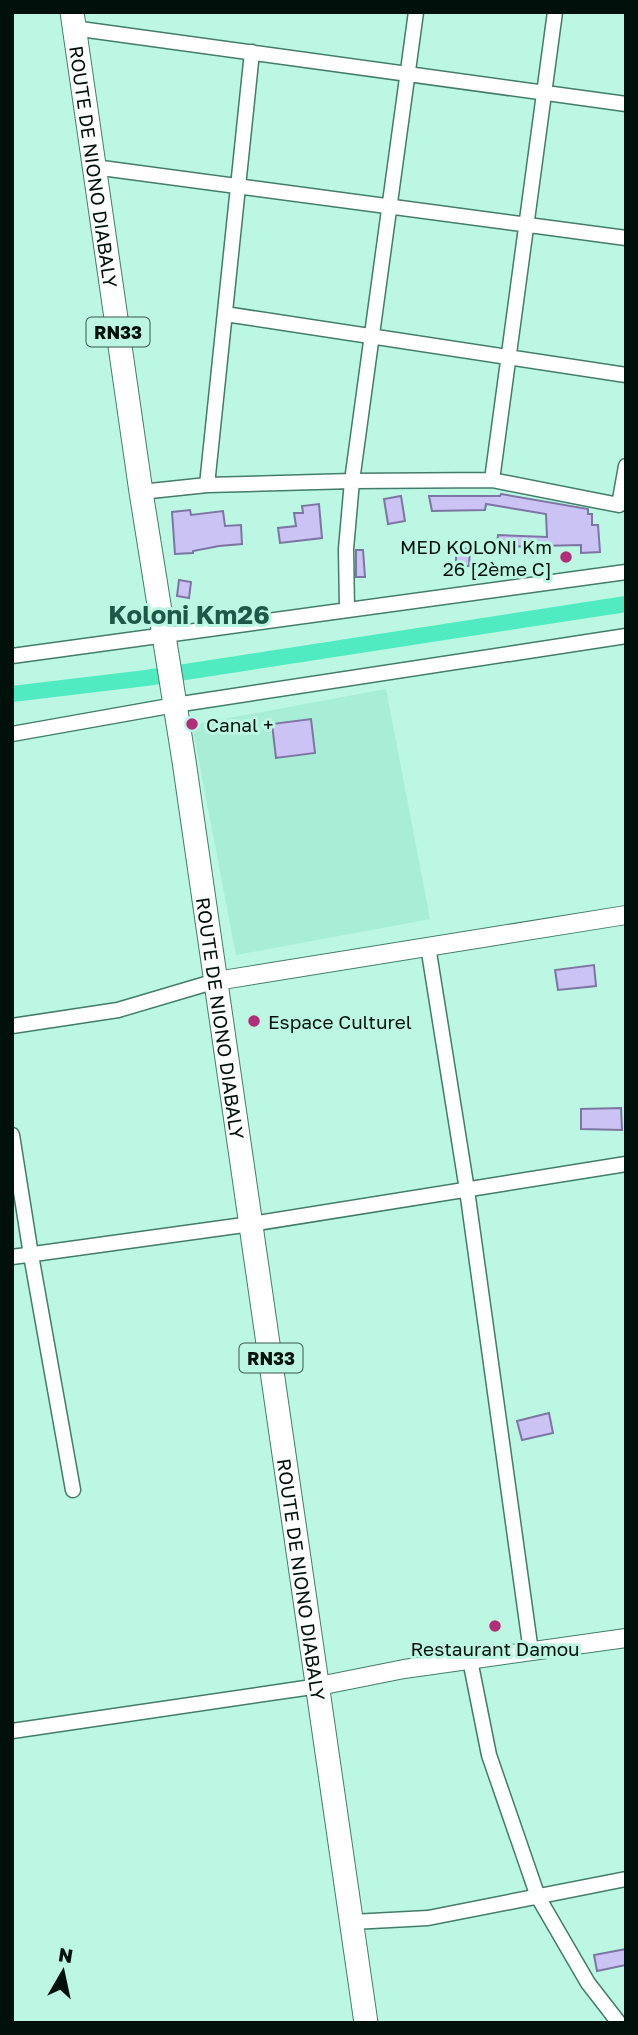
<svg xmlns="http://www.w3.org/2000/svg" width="638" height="2035" viewBox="0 0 638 2035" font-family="'Golos Text',sans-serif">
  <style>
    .built { fill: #a8edd5 }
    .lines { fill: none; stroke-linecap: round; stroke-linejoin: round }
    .canal { stroke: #50ebc1; stroke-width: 16 }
    .building { fill: #cac3f3; stroke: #7d76a2; stroke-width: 2 }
    .minor-casing { stroke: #437c6a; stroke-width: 17 }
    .tertiary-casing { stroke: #437c6a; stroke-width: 20 }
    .primary-casing { stroke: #437c6a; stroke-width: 25 }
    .minor { stroke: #fff; stroke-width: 14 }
    .tertiary { stroke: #fff; stroke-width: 18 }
    .primary { stroke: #fff; stroke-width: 23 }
    .poi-dot { fill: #b22e77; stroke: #bbf7e2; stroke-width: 2.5 }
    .labels { text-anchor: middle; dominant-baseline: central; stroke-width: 6; stroke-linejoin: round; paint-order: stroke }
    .shield { fill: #bbf7e2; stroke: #38564c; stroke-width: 2 }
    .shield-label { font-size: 18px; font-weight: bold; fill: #00110b }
    .street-label { font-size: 19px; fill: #00110b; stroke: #bbf7e2 }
    .poi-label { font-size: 19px; fill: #00110b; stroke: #bbf7e2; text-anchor: start }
    .district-label { font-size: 26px; font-weight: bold; fill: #1d5948; stroke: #bbf7e2 }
  </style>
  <rect width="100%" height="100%" fill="#bbf7e2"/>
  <!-- built -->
  <path class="built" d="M386 689 430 919 236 955 192 725Z"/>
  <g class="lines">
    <!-- canal -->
    <path class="canal" d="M12 694 146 678 626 604"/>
  </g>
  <!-- building -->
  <path class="building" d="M501 494 588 509V514H592V525H598L600 552 581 553V545L497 547 498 535 547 537 546 514 486 504 485 510 432 511 429 496H500Z
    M401 496 405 521 388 524 384 499Z
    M319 504 322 538 280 543 278 528 296 526 294 513H303L302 506Z
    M190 510 191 515 223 511 225 526 241 525 242 544 219 546 193 551V553L175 554 172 512Z
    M456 548 470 549 469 566H456Z
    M356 550H363L365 577H356Z
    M179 580 191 582 189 598 177 596Z
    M311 719 315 753 276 758 272 724Z
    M594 965 596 986 558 990 555 970Z
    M621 1108 622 1130 581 1129V1109Z
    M549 1413 553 1433 522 1440 517 1421Z
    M626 1949V1965L597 1971 594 1955Z"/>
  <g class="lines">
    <defs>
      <path id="minor" d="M73 28 626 104
        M94 167 626 238
        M225 314 626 375
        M492 480 619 505 626 466
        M207 485 352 481 492 480 555 12
        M141 492 207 485 252 52
        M347 610 346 549 352 481 416 12
        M12 656 626 572
        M12 734 175 705 626 636
        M428 946 467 1190 531 1652
        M12 1026 118 1010 216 981
        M12 1135 31 1255 73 1490
        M12 1257 251 1224 626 1164
        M470 1660 489 1755 538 1897 588 1983 619 2023
        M12 1731 319 1686
        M352 1922 428 1918 626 1879"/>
      <path id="tertiary" d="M216 981 626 915
        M319 1686 404 1669 626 1638"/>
      <g id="primary">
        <path id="s1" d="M72 12 141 492 184 761 366 2023"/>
      </g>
    </defs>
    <!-- minor casing -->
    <use href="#minor" class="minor-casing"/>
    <!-- tertiary casing -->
    <use href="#tertiary" class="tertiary-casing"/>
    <!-- primary casing -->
    <use href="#primary" class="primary-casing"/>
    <!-- minor -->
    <use href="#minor" class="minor"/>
    <!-- tertiary -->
    <use href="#tertiary" class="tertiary"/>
    <!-- primary -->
    <use href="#primary" class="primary"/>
  </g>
  <!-- markers -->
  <g class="poi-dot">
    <circle cx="566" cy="557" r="7"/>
    <circle cx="192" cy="724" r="7"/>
    <circle cx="254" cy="1021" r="7"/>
    <circle cx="495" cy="1626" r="7"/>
  </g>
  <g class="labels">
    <!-- shield labels -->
    <g class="shield">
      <rect x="86.5" y="317.5" width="63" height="29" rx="5"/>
      <rect x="239.5" y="1343.5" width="63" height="29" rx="5"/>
    </g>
    <g class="shield-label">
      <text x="118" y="332">RN33</text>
      <text x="271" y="1358">RN33</text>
    </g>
    <!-- street labels -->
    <g class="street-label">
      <text stroke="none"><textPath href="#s1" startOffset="156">ROUTE DE NIONO DIABALY</textPath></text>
      <text stroke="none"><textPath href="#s1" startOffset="1017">ROUTE DE NIONO DIABALY</textPath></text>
      <text stroke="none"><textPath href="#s1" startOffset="1584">ROUTE DE NIONO DIABALY</textPath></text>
    </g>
    <!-- poi labels -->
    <g class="poi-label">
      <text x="552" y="546" text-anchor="end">MED KOLONI Km<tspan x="552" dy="22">26 [2ème C]</tspan></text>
      <text x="206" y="724">Canal +</text>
      <text x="268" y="1021">Espace Culturel</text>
      <text x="495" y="1648" text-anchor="middle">Restaurant Damou</text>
    </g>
    <!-- district labels -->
    <g class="district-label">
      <text x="189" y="614">Koloni Km26</text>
    </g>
  </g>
  <!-- border -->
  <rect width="638" height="2035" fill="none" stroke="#00110b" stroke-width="28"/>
  <!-- north arrow -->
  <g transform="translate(63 1972) rotate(9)" stroke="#bbf7e2" stroke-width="5" paint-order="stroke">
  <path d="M0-5L12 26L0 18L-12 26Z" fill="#00110b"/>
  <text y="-10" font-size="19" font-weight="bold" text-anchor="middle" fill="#00110b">N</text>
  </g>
</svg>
